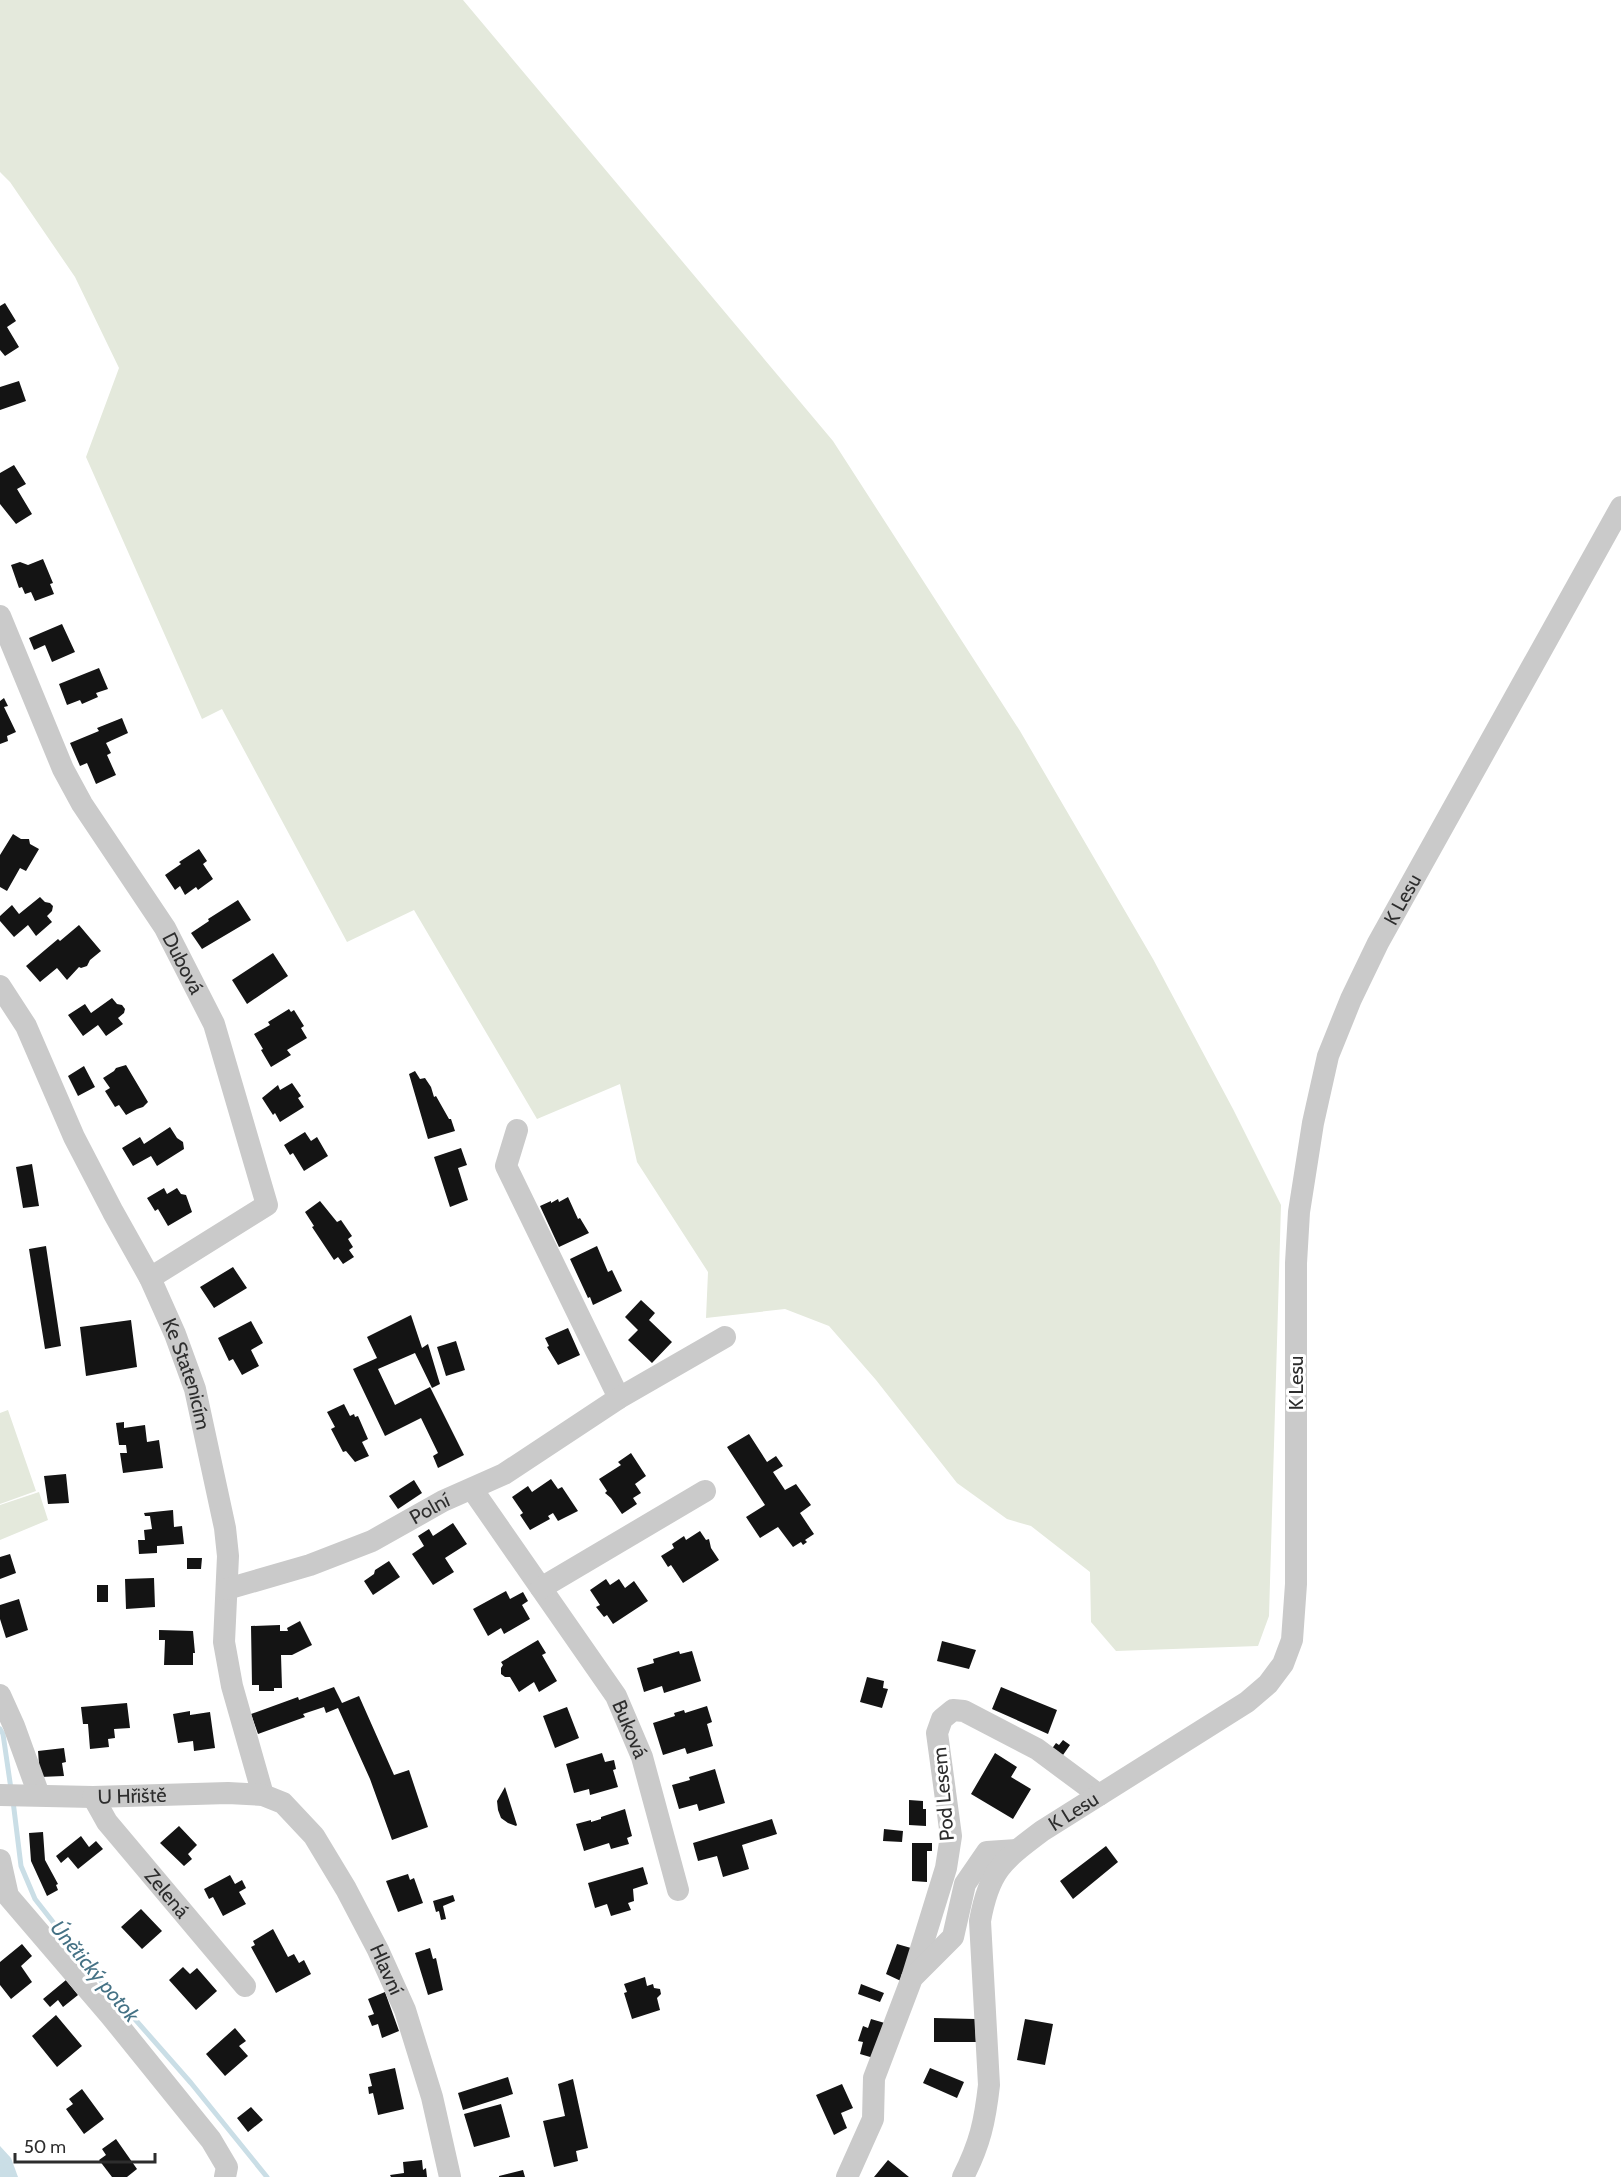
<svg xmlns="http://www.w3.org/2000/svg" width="1621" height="2177" viewBox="0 0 1621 2177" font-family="Cabin,sans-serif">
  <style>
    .green { fill: #e4e9dc }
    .water { fill: #cadee6 }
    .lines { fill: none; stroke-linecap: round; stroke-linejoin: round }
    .stream { stroke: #cadee6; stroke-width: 5 }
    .building { fill: #141414 }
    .minor { stroke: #cacaca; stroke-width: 22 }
    .labels { text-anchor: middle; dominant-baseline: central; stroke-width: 6; stroke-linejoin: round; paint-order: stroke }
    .street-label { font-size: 20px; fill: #2d2d2d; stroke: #fff }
    .water-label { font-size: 21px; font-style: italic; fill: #457285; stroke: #fff }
  </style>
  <rect width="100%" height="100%" fill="#fff"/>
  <!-- green -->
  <path class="green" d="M0 0H463L833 441 1020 731 1153 959 1233 1109 1281 1205 1269 1616 1258 1646 1116 1651 1091 1622 1090 1572 1031 1526 1007 1519 957 1483 876 1380 829 1326 785 1309 706 1318 708 1272 637 1162 620 1084 537 1119 414 910 347 942 222 709 202 719 86 457 119 368 75 277 10 182 0 172Z
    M8 1410 36 1491 0 1504V1413Z
    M39 1492 48 1520 0 1540V1505Z"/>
  <!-- water -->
  <path class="water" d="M0 2146 11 2158 18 2177H0Z"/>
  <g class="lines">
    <!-- stream -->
    <path class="stream" d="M0 1729 3 1734 11 1789
      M13 1801 21 1866 35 1899 82 1959 191 2083 267 2177"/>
  </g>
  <!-- building -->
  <path class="building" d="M5 303 16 321 7 327 19 347 5 356 0 350V306Z
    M19 381 26 401 0 410V387Z
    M14 465 26 484 17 489 32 514 16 524 0 504V473Z
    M43 559 53 583 50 584 54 594 35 601 31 592 25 594 22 587 19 588 11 565 20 562 28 565Z
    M62 624 75 652 52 662 45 645 34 650 29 638Z
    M99 668 108 689 96 693 98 697 82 704 80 700 67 705 59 684Z
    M4 698 8 706 4 707 16 732 7 736 8 741 0 744V701Z
    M122 718 128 733 106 743 111 753 107 755 116 775 96 784 87 763 80 766 70 743 99 731 97 728Z
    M13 834 21 839H29L30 844 39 849 26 871 20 868 7 891 0 887V855Z
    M199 849 207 861 203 864 213 879 198 890 196 887 185 895 180 886 175 890 165 875 181 864 179 862Z
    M40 897 45 902 50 903 53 906 52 911 47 916 52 922 36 936 28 925 14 937 0 921V916L12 905 19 914Z
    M238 900 251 920 202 949 191 933 209 921 208 919Z
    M79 925 101 951 90 960 87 966 81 968 79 967 67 980 57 968 40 982 26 966 58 939 60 941Z
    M273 953 288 976 247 1004 232 980Z
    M112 998 117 1004 122 1005 125 1009 124 1013 118 1018 123 1024 106 1036 98 1025 83 1036 68 1015 85 1004 91 1013Z
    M289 1009 291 1012 294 1010 304 1026 301 1028 307 1038 287 1050 291 1055 271 1067 261 1050 263 1049 254 1034 270 1025 268 1022Z
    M126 1065 148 1102 143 1107 137 1109 126 1115 119 1105 115 1107 105 1091 110 1088 103 1078 114 1071 116 1068Z
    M84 1066 95 1087 78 1096 68 1076Z
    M415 1071 420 1079 425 1078 431 1087 434 1097 436 1096 449 1119H451L455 1131 428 1139 409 1074Z
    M292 1083 301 1096 298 1098 304 1107 280 1122 275 1113 273 1115 262 1098 278 1085 280 1090Z
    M170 1127 177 1138 183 1142 184 1149 157 1166 151 1156 133 1166 122 1148 140 1137 144 1144Z
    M305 1132 311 1141 317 1137 328 1156 304 1171 293 1153 290 1155 284 1145Z
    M461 1148 467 1165 458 1168 468 1200 450 1207 434 1157Z
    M32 1164 39 1206 23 1208 16 1167Z
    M164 1188 167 1194 177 1188 181 1194 186 1195 192 1212 168 1226 158 1209 155 1211 147 1198Z
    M568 1197 578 1219 580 1218 589 1233 559 1247 540 1206 551 1201V1203L558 1199 559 1202Z
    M320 1201 337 1222 341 1220 352 1236 348 1239 353 1247 349 1250 354 1257 343 1264 338 1257 334 1260 312 1227 314 1226 305 1212Z
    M46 1246 61 1346 45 1349 29 1249Z
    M597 1246 608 1272 612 1270 622 1291 593 1305 590 1297 588 1298 570 1259Z
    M233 1267 247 1288 214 1308 200 1287Z
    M641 1300 655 1313 649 1320 672 1342 652 1363 628 1340 638 1330 625 1317Z
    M411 1315 422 1348 428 1344 440 1384 432 1388 415 1353 378 1369 395 1405 430 1387 464 1455 438 1468 433 1456 438 1453 421 1418 385 1436 353 1369 377 1358 367 1337Z
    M131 1320 137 1367 86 1376 80 1327Z
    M251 1321 263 1343 251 1350 259 1366 242 1375 233 1359 229 1361 218 1338Z
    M568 1328 580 1355 558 1365 547 1347 549 1346 545 1338Z
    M456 1341 465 1370 446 1376 437 1347Z
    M344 1404 350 1416 354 1414 355 1417 358 1416 368 1439 362 1442 369 1456 355 1462 346 1451 343 1452 331 1429 335 1427 327 1412Z
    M124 1422V1428L145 1425 147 1442 159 1440 163 1468 123 1473 120 1453H127L126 1445H119L116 1423Z
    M749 1434 767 1462 776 1456 783 1466 773 1472 785 1490 796 1484 811 1505 800 1513 814 1534 805 1540 807 1542 803 1545 801 1542 793 1547 778 1527 760 1538 746 1517 765 1505 727 1447Z
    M631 1453 646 1476 635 1484 641 1493 633 1498 637 1504 622 1514 611 1498 605 1493 607 1491 599 1479 621 1465 618 1462Z
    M66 1474 69 1503 48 1504 44 1476Z
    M551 1479 558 1489 562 1487 578 1511 558 1521 553 1513 548 1516 550 1519 530 1530 520 1515 523 1513 512 1497 528 1486 532 1492Z
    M414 1480 422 1493 398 1509 389 1496Z
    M173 1510 174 1527 182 1526 184 1544 157 1546V1553L139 1554 138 1540H145L144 1530 152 1529 150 1516H145L144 1513Z
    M453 1523 467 1544 445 1558 454 1572 433 1585 412 1554 424 1546 418 1536 429 1529 433 1536Z
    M700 1531 706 1540 709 1539 711 1548 719 1560 683 1583 671 1565 668 1567 661 1556 674 1548 672 1544 684 1536 686 1540Z
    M10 1554 16 1573 0 1579V1557Z
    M187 1558H202L201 1569H187Z
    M389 1561 400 1577 373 1595 364 1581 374 1574 375 1570Z
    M154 1578 155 1607 126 1609 125 1579Z
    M606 1579 610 1585 619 1579 625 1588 634 1581 648 1601 613 1624 607 1615 604 1617 596 1607 600 1605 590 1590Z
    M97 1585H108V1602H97Z
    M506 1591 510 1599 523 1592 528 1601 522 1605 530 1619 504 1634 501 1628 488 1636 473 1609Z
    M19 1599 28 1630 6 1638 0 1619V1605Z
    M300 1621 312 1645 292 1655H281L282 1688H274V1691H259V1685H252L251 1626 280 1625V1631H288L287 1628Z
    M159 1630 193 1631 195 1653H193V1665H164L165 1640H159Z
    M538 1640 546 1653 542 1655 557 1681 539 1692 534 1682 519 1692 510 1677H505L501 1674V1668L503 1665 501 1662Z
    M942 1641 976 1650 969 1669 937 1661Z
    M679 1651 680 1654 692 1651 701 1681 664 1693 662 1686 644 1692 637 1668 654 1663 653 1659Z
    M867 1677 884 1681 883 1688 888 1689 882 1708 860 1702Z
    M334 1687 342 1703 359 1696 394 1775 409 1770 428 1827 392 1840 370 1779 338 1708 326 1713 324 1707 303 1714 305 1717 258 1734 251 1714 298 1697 299 1700Z
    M1001 1687 1057 1710 1048 1734 992 1709Z
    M127 1703 130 1728 114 1729 115 1738 108 1739 109 1747 90 1749 88 1724H83L81 1707Z
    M707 1706 712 1722 707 1724 713 1746 687 1754 685 1748 663 1755 653 1723 675 1716 674 1713 684 1710 685 1713Z
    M567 1707 579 1738 555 1748 543 1716Z
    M190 1711V1715L210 1712 215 1748 194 1751 193 1741 178 1743 173 1714Z
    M1063 1740 1070 1745 1063 1755 1051 1750 1056 1743 1059 1745Z
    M64 1748 66 1762 62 1763 64 1776 40 1777 38 1751Z
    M602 1753 605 1762 614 1760 616 1769 613 1770 618 1787 590 1795 589 1789 574 1793 566 1764Z
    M995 1753 1017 1767 1011 1777 1031 1789 1013 1819 971 1794Z
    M715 1769 725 1803 699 1811 697 1804 679 1809 672 1785 690 1780 689 1777Z
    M505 1787 517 1825 516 1826 508 1823 501 1818 498 1810 497 1801Z
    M909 1800 923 1801V1809H926V1826L909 1825Z
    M625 1809 632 1836 627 1838 629 1844 611 1849 609 1843 584 1851 576 1824 591 1820V1822L601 1819V1817Z
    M772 1819 777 1834 742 1845 749 1869 723 1877 717 1856 698 1861 693 1843Z
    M179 1826 197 1845 188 1854 192 1859 184 1866 160 1843Z
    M884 1829 903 1831 902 1842 883 1841Z
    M43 1832 45 1860 58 1884 56 1885 58 1890 47 1896 31 1861 29 1833Z
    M81 1836 89 1847 96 1841 103 1849 78 1869 68 1857 61 1863 56 1856Z
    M912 1843H932V1851H927V1882L912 1881Z
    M1106 1846 1118 1862 1073 1899 1060 1881Z
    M643 1867 648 1884 633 1889 634 1901 628 1903 631 1910 611 1916 607 1904 595 1908 588 1883Z
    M408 1874 410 1880 414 1878 423 1903 398 1912 386 1881Z
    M230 1875 235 1884 242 1880 246 1888 239 1892 246 1904 223 1916 213 1897 209 1899 204 1889Z
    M453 1895 455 1901 443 1906 446 1919 441 1920 439 1911 436 1912 433 1901Z
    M141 1909 162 1931 142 1949 121 1927Z
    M273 1929 288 1957 294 1954 299 1963 304 1960 311 1974 276 1993 251 1947 255 1945 253 1941Z
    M22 1944 32 1956 21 1966 32 1982 11 1999 0 1985V1962Z
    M897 1944 918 1950 903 1982 886 1974Z
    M430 1948 433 1959 436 1958 443 1990 428 1995 415 1953Z
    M183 1967 190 1974 197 1968 217 1991 196 2010 169 1980Z
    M645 1977 647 1986 653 1984 654 1988 660 1989 661 1994 657 1998 660 2010 632 2019 624 1993 627 1992 624 1984Z
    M66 1980 78 1995 63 2007 58 2000 50 2007 43 1999Z
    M861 1984 884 1993 880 2002 858 1994Z
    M385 1992 399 2031 382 2038 378 2024 372 2026 368 2016 374 2014 368 1999Z
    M56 2015 82 2046 57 2067 32 2036Z
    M934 2018 975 2019 976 2042H934Z
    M871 2019 888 2024 877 2059 860 2054 863 2042 858 2041 863 2026 868 2028Z
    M1025 2019 1053 2024 1045 2065 1017 2060Z
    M235 2028 246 2041 239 2046 248 2056 225 2076 206 2054Z
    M395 2068 404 2109 378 2115 373 2093 369 2094 368 2087 372 2086 369 2074Z
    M930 2068 964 2082 957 2098 923 2083Z
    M508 2077 513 2094 463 2110 458 2093Z
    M573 2079 588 2148 576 2151 578 2161 554 2167 543 2121 565 2116 558 2084Z
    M842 2084 853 2108 841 2113 847 2128 834 2135 816 2095Z
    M82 2089 104 2119 84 2134 66 2109 73 2104 69 2099Z
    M501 2104 510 2137 474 2147 464 2114Z
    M251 2107 263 2120 248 2132 237 2118Z
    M116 2139 137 2169 127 2177H112L99 2160 106 2155 102 2149Z
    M422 2160 423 2170 426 2168 427 2177H391L390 2175 404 2173 403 2162Z
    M888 2160 909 2177H874Z
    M523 2170 525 2177H499V2176Z"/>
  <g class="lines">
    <!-- minor -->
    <g class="minor">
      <path id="s1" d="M0 616 63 769 82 804 165 928 214 1024 267 1205 150 1278"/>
      <path id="s2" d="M0 986 26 1026 74 1137 113 1212 150 1278 175 1334 195 1389 225 1528 228 1556 224 1642 232 1686 263 1795"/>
      <path d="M517 1130 506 1166 619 1398"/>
      <path id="s3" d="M472 1489 616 1696 642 1757 678 1890"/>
      <path d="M541 1588 705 1491"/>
      <path id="s4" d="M227 1589 310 1565 372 1541 443 1501 504 1474 619 1398 725 1337"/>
      <path d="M0 1695 14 1726 39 1795"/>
      <path id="s5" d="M0 1795 93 1797 228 1793 263 1795 283 1803 314 1836 346 1889 378 1950 405 2010 432 2097 450 2177"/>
      <path id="s6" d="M93 1797 107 1822 245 1986"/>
      <path d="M0 1860 8 1896 110 2015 211 2140 227 2167 225 2177"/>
      <path d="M912 1978 946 1868 951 1836 937 1733 942 1719 953 1710 964 1711 1037 1749 1099 1795"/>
      <path d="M847 2177 873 2119 874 2078 912 1978 953 1937 965 1884 987 1852 1017 1850"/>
      <path id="s7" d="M963 2177C980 2144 985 2121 989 2085L980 1921C989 1871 1002 1861 1042 1831L1247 1702 1268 1684 1283 1664 1292 1640 1296 1584V1263L1299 1212 1313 1123 1328 1056 1351 999 1378 943 1621 507"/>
    </g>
  </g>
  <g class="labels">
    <!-- street labels -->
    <g class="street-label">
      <text stroke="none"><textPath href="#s7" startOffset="1455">K Lesu</textPath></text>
      <text stroke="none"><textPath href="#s1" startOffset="394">Dubová</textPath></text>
      <text stroke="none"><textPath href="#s2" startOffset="432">Ke Statenicím</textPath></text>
      <text transform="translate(1296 1383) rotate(-90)">K Lesu</text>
      <text stroke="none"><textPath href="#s4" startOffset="219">Polní</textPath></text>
      <text stroke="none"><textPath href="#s3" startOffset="288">Buková</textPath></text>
      <text transform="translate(943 1794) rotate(-95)">Pod Lesem</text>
      <text stroke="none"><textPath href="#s5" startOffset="132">U Hřiště</textPath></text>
      <text stroke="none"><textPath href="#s7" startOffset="411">K Lesu</textPath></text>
      <text stroke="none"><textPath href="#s6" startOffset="122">Zelená</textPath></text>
      <text stroke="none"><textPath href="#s5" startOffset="482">Hlavní</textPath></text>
    </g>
    <!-- water labels -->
    <g class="water-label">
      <text transform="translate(95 1971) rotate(50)">Únětický potok</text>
    </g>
  </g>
  <!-- scale -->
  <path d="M15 2153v9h140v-9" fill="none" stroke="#2d2d2d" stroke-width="3"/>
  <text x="24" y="2153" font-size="18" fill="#2d2d2d" stroke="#ffffff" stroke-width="4.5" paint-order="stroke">50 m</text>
</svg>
